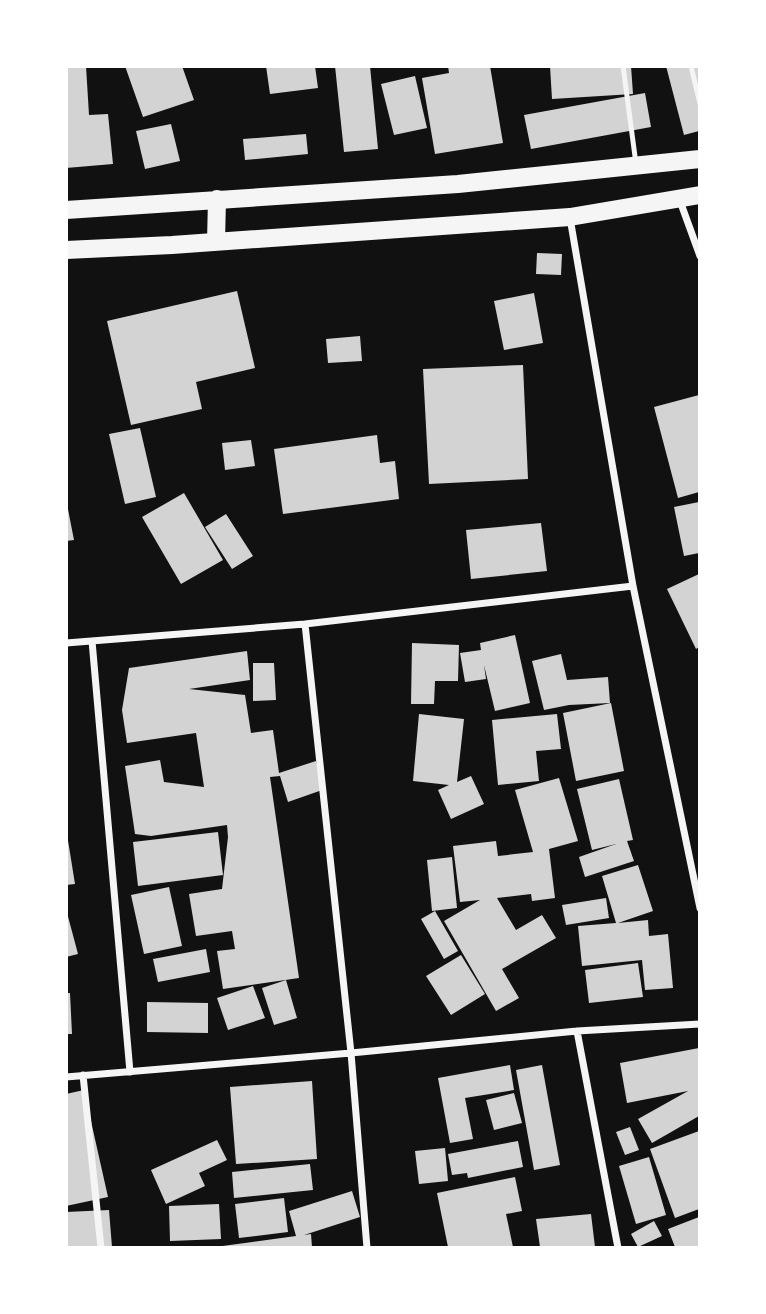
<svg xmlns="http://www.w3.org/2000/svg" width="766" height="1314" viewBox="0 0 766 1314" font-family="'Varela Round',sans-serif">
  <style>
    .building { fill: #d3d3d3 }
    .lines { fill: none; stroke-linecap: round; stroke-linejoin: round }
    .service { stroke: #f5f5f5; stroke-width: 5 }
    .minor { stroke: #f5f5f5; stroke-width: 7 }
    .primary { stroke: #f5f5f5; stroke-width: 18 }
  </style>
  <rect width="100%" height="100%" fill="#111"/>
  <!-- building -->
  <path class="building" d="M66 66H86L89 115 108 114 113 164 66 168Z
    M125 66H182L194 100 143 117Z
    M266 66H315L318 88 270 94Z
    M335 66H370L378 149 344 152Z
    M448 66H490L503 143 435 154 422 78 449 73Z
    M550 66H631L633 94 552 99Z
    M666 66H699V131L684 135Z
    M415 76 427 128 394 135 381 84Z
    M645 93 651 127 531 149 524 115Z
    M171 124 180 161 145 169 136 131Z
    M306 134 308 154 245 160 243 139Z
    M537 253 562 254 561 275 536 274Z
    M237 291 255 368 196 382 202 409 131 425 107 321Z
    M534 293 543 343 504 350 494 301Z
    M360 336 362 361 328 363 326 339Z
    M523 365 528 479 429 484 423 369Z
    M699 395V492L678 498 654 407Z
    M140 428 156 497 125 504 109 434Z
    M377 435 380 463 395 461 399 499 283 514 274 449Z
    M251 440 255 466 225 470 222 443Z
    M184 493 223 560 181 584 142 517Z
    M66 499 74 540 66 541Z
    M699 502V553L684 556 674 507Z
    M226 514 253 556 232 569 205 527Z
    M541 523 547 571 471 579 466 530Z
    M699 574V647L696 649 667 589Z
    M515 635 530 703 495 711 484 665 486 679 465 682 460 653 481 650 480 643Z
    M412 643 459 645 458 681H435L434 704H411Z
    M247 651 250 680 189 689 245 695 251 733 273 730 279 773 316 761 325 789 288 802 280 776 270 777 299 978 223 989 217 951 235 949 232 931 196 936 189 894 222 889 228 837 227 825 151 836 135 834 125 766 160 760 164 782 204 787 196 733 127 743 122 710 129 668Z
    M561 654 567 680 608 677 610 703 569 705 544 710 532 661Z
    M253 663H274L276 700 253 701Z
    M611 703 624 771 576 781 563 713Z
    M419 714 464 719 457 782 471 776 484 804 451 819 438 790 449 785 413 781Z
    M557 714 561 749 536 751 539 781 498 785 492 720Z
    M559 778 578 841 549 849 555 898 532 901 531 894 497 898 516 930 542 915 556 938 502 969 519 998 496 1011 444 921 480 900 460 902 453 846 496 841 498 856 533 852 515 790Z
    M619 779 633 840 627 841 634 861 585 877 579 857 616 844 592 850 577 789Z
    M66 828 75 884 66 885Z
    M218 832 223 875 138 886 133 842Z
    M452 857 457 908 432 911 427 860Z
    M638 865 653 911 618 923 648 920 649 936 668 934 673 988 645 990 642 960 582 966 578 926 616 923 602 876Z
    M169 887 182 946 144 954 131 895Z
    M606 898 609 918 566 925 562 905Z
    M66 909 78 954 66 957Z
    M435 911 458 951 444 959 421 919Z
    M206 949 210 972 158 982 153 959Z
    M461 955 485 994 451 1015 426 976Z
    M638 963 643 997 589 1003 585 970Z
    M286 980 297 1018 274 1025 262 988Z
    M253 986 265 1018 228 1030 217 998Z
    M66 993H70L72 1034H66Z
    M147 1002 208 1003V1033L147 1032Z
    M699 1048V1116L652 1143 638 1119 688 1091 627 1103 620 1063Z
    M510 1065 514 1090 465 1098 473 1139 450 1143 438 1078Z
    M542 1065 560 1165 534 1170 516 1070Z
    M312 1081 317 1159 236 1164 230 1087Z
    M84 1090 108 1197 66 1206V1094Z
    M514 1093 522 1123 494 1130 486 1100Z
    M630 1127 639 1150 625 1155 616 1132Z
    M699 1131V1209L675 1218 650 1149Z
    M217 1140 227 1160 199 1173 205 1186 166 1204 151 1170Z
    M518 1141 523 1167 468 1178 467 1173 452 1175 448 1154Z
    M445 1148 448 1181 419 1184 415 1151Z
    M649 1157 666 1215 636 1224 619 1166Z
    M310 1164 313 1190 234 1198 232 1172Z
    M515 1177 522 1211 506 1214 513 1247H448L437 1193Z
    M352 1191 360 1217 304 1235 311 1234 312 1247H215L296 1236 289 1211Z
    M284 1198 288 1232 239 1238 235 1204Z
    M219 1204 221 1239 170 1241 169 1206Z
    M109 1210 112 1247H66V1212Z
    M591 1214 595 1247H540L536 1219Z
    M699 1217V1247H675L668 1229Z
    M654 1221 662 1236 638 1247 631 1234Z"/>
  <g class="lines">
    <!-- service -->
    <path class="service" d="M623 66 636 164
      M691 66 700 104"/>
    <!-- minor -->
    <path class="minor" d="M680 201 700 256
      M570 218 633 586 700 908
      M305 624 351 1053 367 1248
      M92 641 130 1072
      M66 643 305 624 633 586
      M577 1031 618 1248
      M83 1075 101 1248
      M66 1077 351 1053 577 1031 700 1024"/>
    <!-- primary -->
    <path class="primary" d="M66 210 458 184 700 159
      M216 242 217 199
      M66 250 172 245 570 217 700 195"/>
  </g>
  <!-- border -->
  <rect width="766" height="1314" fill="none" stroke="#ffffff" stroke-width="136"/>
</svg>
